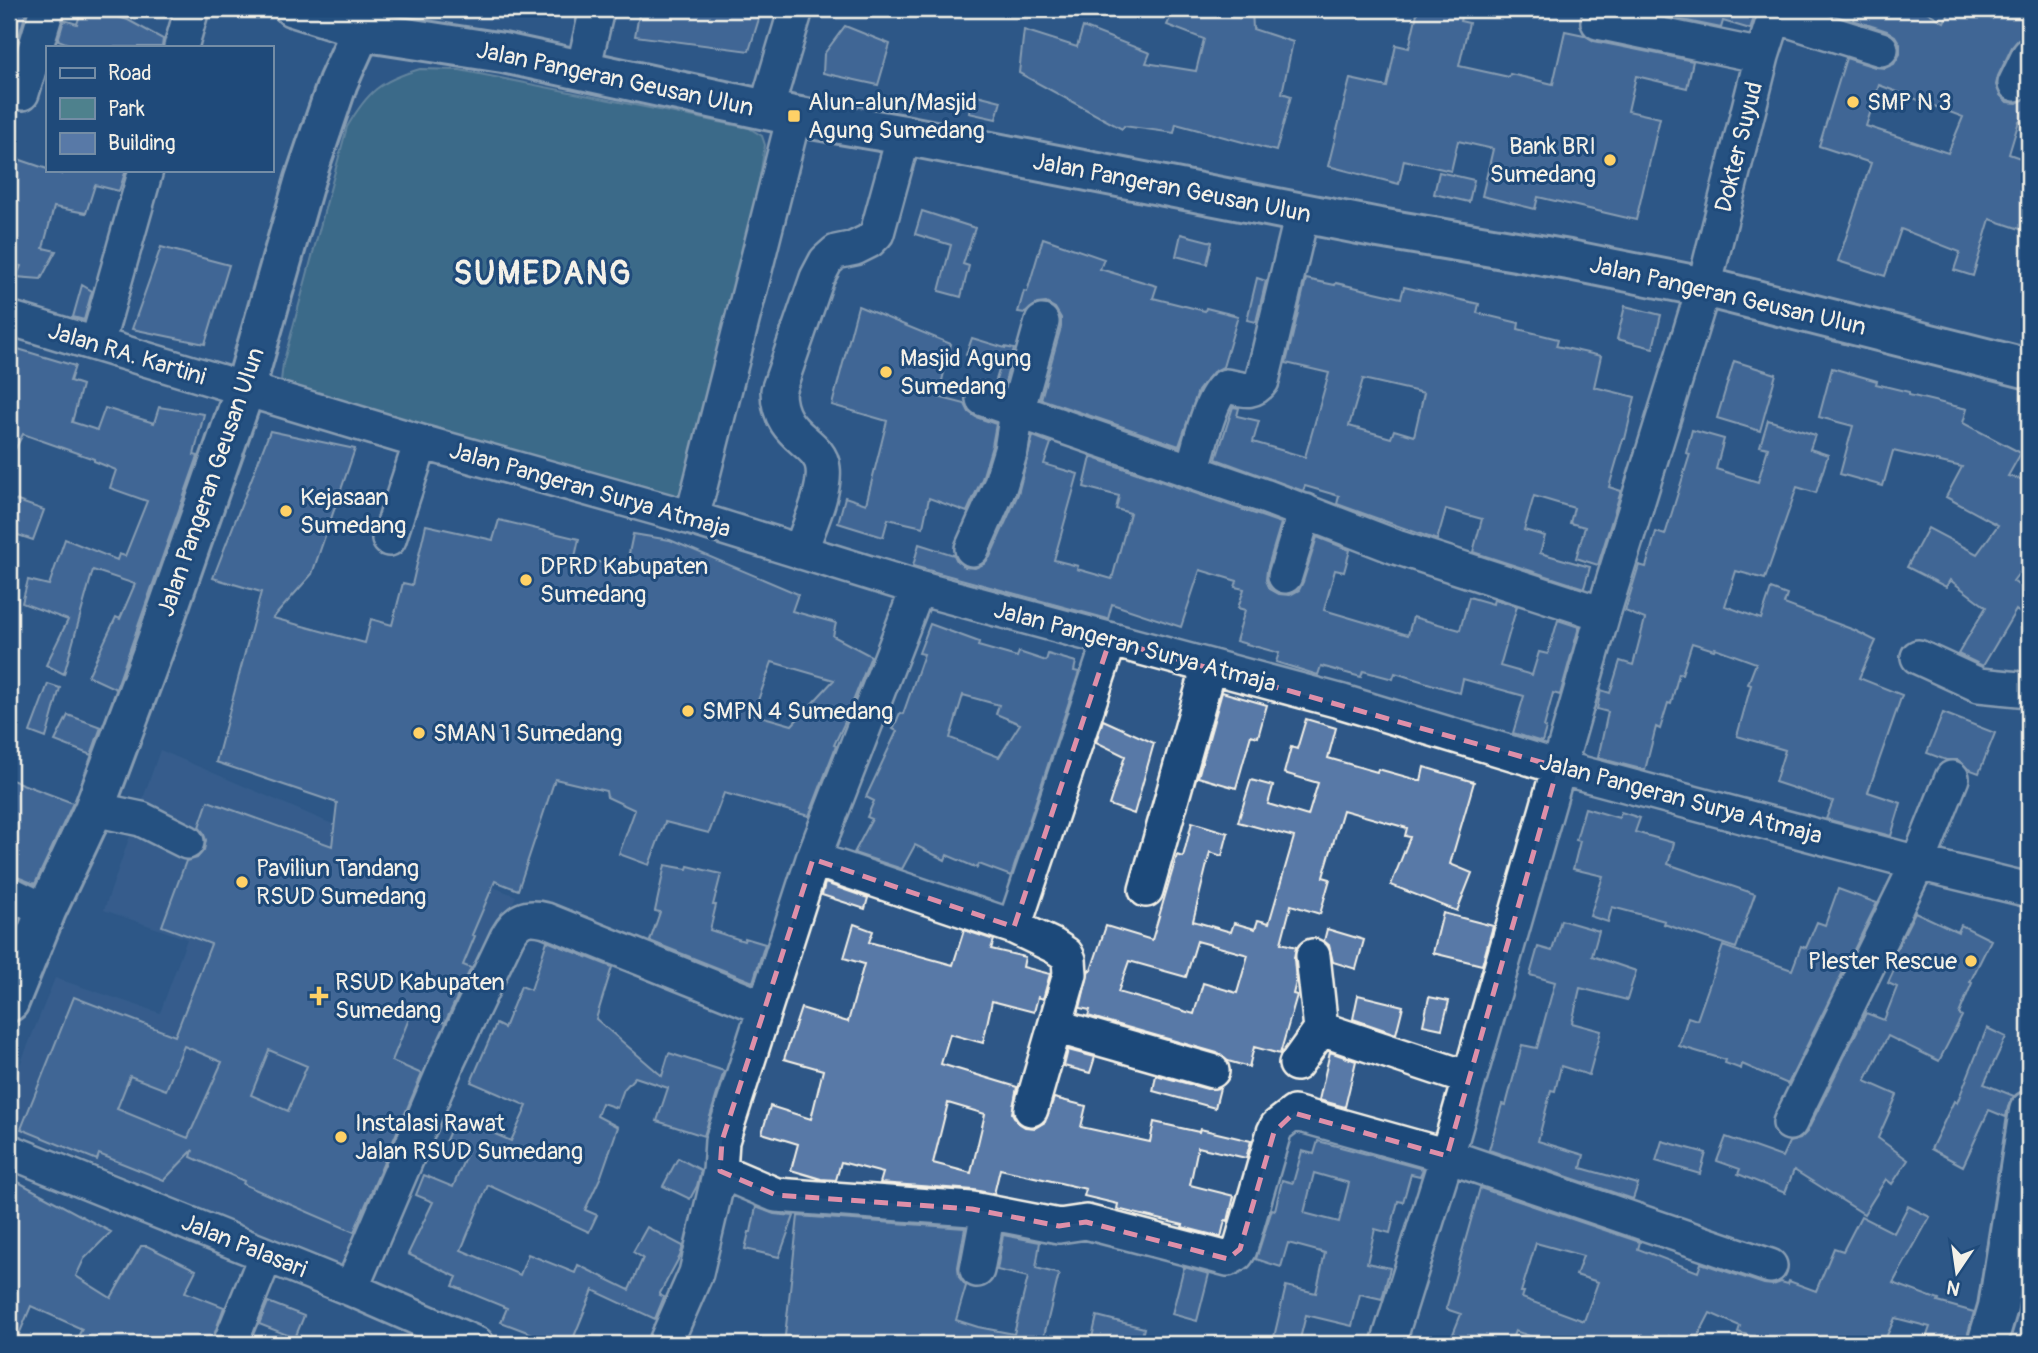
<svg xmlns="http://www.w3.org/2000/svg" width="2038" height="1353" viewBox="0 0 2038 1353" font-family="Pangolin,sans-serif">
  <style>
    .built { fill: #3f6493 }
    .green { fill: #4e818d; stroke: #a1b9ba; stroke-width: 2 }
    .building { fill: #5879a7; stroke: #f4f1e8; stroke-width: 2; fill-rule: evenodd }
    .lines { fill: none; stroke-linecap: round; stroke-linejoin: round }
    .minor-casing { stroke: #f4f1e8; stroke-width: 38 }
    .major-casing { stroke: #f4f1e8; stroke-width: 44 }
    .highway-casing { stroke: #f4f1e8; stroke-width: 44 }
    .minor { stroke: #1f4a7a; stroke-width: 33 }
    .major { stroke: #1f4a7a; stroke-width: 38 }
    .highway { stroke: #1f4a7a; stroke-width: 38 }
    .marked { fill: none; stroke: #de8fa9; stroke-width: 5; stroke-dasharray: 14 9; stroke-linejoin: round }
    .poi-dot { fill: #ffd166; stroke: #1f4a7a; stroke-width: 2.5 }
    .labels { text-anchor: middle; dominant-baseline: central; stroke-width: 6; stroke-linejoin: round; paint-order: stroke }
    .street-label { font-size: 24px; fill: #f4f1e8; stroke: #1f4a7a }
    .poi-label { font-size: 24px; fill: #f4f1e8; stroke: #1f4a7a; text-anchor: start }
    .district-label { font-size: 32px; font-weight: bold; letter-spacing: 2px; fill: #f4f1e8; stroke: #1f4a7a }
  </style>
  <rect width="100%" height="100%" fill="#2e5787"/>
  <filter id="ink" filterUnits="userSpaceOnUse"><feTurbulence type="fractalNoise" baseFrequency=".0143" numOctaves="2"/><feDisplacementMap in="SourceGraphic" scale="14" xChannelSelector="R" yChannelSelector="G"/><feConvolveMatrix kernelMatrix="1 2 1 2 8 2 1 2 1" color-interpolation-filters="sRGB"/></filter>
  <g filter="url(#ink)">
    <!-- built -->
    <path class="built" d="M160 750 325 821 516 896 352 1272 9 1128V1092L55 978 160 1013 187 939 104 910Z"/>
    <!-- green -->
    <path class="green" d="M420 69 460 70 749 128 762 136 765 145 735 334 690 514 284 392 281 381 283 364 347 127C368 91 380 81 420 69Z"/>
    <!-- building -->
    <path class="building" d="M9 9H27L11 63 9 62Z
      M82 9H93L128 20 163 39 162 47H76L58 40 64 20 77 24Z
      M640 9H762L749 51 635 36Z
      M1174 9H1252L1253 29 1293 42 1282 93 1291 96 1276 151 1176 124 1174 133 1124 126 1122 129 1019 73 1024 30 1077 47 1083 27 1150 53 1146 63 1196 71 1204 39 1167 25Z
      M1418 9H1463L1460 21 1469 23 1459 66 1509 77 1510 74 1553 84 1565 31 1584 35 1594 41 1693 61 1687 88 1636 76 1628 111 1660 118 1636 220 1538 197 1535 209 1482 196 1493 149 1458 141 1451 171 1404 160 1399 184 1328 166 1350 79 1387 87 1396 45 1409 48Z
      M1629 9H1757L1750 29 1723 21 1721 28Z
      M1860 9H1922L1944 22 1951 9H1973L1992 19 1998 9H2029V28L2025 37 2018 40 2012 47 1998 76 1996 85 2000 95 2007 102 2017 103 2029 96V125L2019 121 2009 154 2029 161V232L1990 219 1973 276 1954 270 1960 252 1901 229 1885 276 1838 261 1871 163 1819 146 1846 58 1875 67 1885 68 1894 64 1900 54V44L1895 36 1887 31 1853 20ZM1879 85 1963 117 1948 153 1866 126Z
      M845 26 890 44 878 85 823 73 824 54Z
      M973 94 1001 101 996 119 969 113Z
      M9 156 62 174V170H126L119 191 95 185 86 213 54 207 43 248 56 251 41 279 16 277 21 266 9 264Z
      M1439 172 1474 180 1469 202 1434 194Z
      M922 211 975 228 963 264 969 266 961 297 939 291 951 245 915 234Z
      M1181 234 1212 242 1207 264 1176 256Z
      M1043 238 1104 259 1100 269 1157 286 1153 298 1205 311 1206 308 1238 316 1223 367 1213 372 1198 391 1179 446 1041 399 1061 327V318L1055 308 1046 303 1037 304 1025 313 1018 312 1024 291 1027 292Z
      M161 247 229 265 205 344 132 329Z
      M1257 278 1266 281 1256 322 1247 320Z
      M1306 279 1335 285 1336 283 1401 298 1404 287 1479 304 1477 313 1519 323 1518 329 1558 339 1556 346 1601 356 1594 387 1635 397 1625 439H1623L1609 487 1621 491 1598 565 1576 558 1585 527 1570 523 1574 508 1534 496 1524 530 1545 536 1540 553 1590 567 1584 588 1473 552 1482 519 1446 509 1437 540 1337 504 1339 496 1305 486 1303 491 1216 459 1233 407 1239 408 1237 416 1259 421 1253 442 1305 457 1329 373 1286 363ZM1363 379 1424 393 1414 436 1394 430 1391 438 1349 426Z
      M82 285 92 291 84 320 73 317Z
      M858 306 951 344 938 397 965 404 969 412 976 417 996 424 992 446 982 479 967 512 929 498 923 527 888 519 883 537 838 523 845 497 866 504 887 421 832 405Z
      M1625 306 1661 315 1653 348 1617 339Z
      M972 338 1005 348V347L1014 349 1004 386 995 383 1000 367 966 355Z
      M18 349 75 366 70 381 82 385 72 422 97 430 105 408 154 423 159 407 204 414 194 455 198 456 116 689 88 676 116 617 120 619 135 584 93 570 64 674 46 665 68 620 22 603 28 580 49 585 65 539 117 560 119 554 125 556 147 501 110 488 116 470 94 461V459L23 434 9 461V382Z
      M1734 361 1776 374 1760 431 1717 418Z
      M1832 368 1877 381 1876 384 1909 392V395L1967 409 1963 423 2021 453 2008 476 2029 481V528L2025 547 2029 550V560L2013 581 2029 593V620L2016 610 1983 666 1958 654 1986 607 1950 580 1946 587 1907 567 1928 528 1977 554 1998 525 1946 497 1962 467 1893 451 1883 486 1840 474 1853 426 1819 417Z
      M1768 420 1815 435 1810 449 1828 455 1816 493 1797 487 1765 579 1736 571 1725 606 1761 619 1771 589 1787 595 1784 604 1854 630 1876 641 1859 678 1902 695 1868 792 1901 803 1891 836 1826 819 1833 801 1775 782 1785 750 1737 736 1751 685 1748 684 1756 663 1715 648 1714 650 1692 643 1682 674 1679 673 1671 704 1668 703 1660 729 1656 727 1645 770 1598 758 1608 712 1597 709 1601 690 1610 693 1620 661 1633 665 1645 619 1625 611 1639 565 1646 567 1656 532 1665 535 1690 454 1686 453 1692 430 1724 439 1716 469 1758 482 1768 448 1760 446Z
      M270 431 355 449 312 574 273 618 365 643 371 619 392 625 403 583 412 585 426 525 493 540 499 520 579 539 575 557 626 568 633 534 670 540 798 594 792 611 836 623 833 636 871 656 844 724 834 745 836 746 809 816 724 793 709 833 665 822 649 865 619 854 635 810 607 797 606 791 555 779 518 890 495 881 472 935 475 936 463 965 471 968 445 1023 413 1009 392 1061 422 1074 354 1232 243 1184 244 1181 191 1157 193 1150 164 1180 99 1154 97 1160 21 1129 74 997 175 1036 211 944 162 926 186 861 197 858 204 850 206 840 203 832 199 827 208 801 332 846 337 803 216 762 261 592 213 578ZM772 662 834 680 792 725 753 714ZM184 1046 222 1062 188 1138 117 1109 130 1076 166 1090ZM269 1050 307 1066 288 1111 251 1095Z
      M1033 436 1051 443 1044 464 1078 474 1054 560 1078 566 1077 569 1112 579 1130 513 1116 509 1119 496 1084 487 1091 457 1281 523 1267 570 1266 580 1270 589 1279 594 1290 595 1299 590 1303 582 1317 537 1350 550 1344 572 1335 570 1324 610 1408 635 1413 617 1460 630 1469 597 1493 604 1494 599 1517 606 1500 666 1532 675 1539 652 1548 654 1558 620 1579 627 1560 695 1553 693 1544 727 1546 728 1542 742 1513 733 1524 696 1463 679 1460 693 1395 673 1393 679 1363 671 1361 677 1321 666 1318 675 1276 662 1279 653 1236 641 1245 610 1238 608 1244 589 1235 587 1237 581 1200 570 1181 627 1112 604 1108 619 913 566 919 544 954 555 957 561 965 567 975 568 984 564 990 557 1018 494Z
      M9 498 44 510 33 540 9 532Z
      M930 624 979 642 978 646 1017 657 1019 652 1046 661 1048 654 1076 662 1074 671 1079 672 1011 876 979 864 977 868 947 855 945 860 915 845 902 869 854 853 872 819 867 817 874 801 866 797 897 731 893 729 900 713 903 714 924 654 919 653ZM963 695 999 705 996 714 1020 724 999 757 950 738Z
      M48 684 60 688 46 738 30 732Z
      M1222 692 1267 705 1258 737 1251 735 1236 788 1198 777Z
      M1943 713 1995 733 1979 773 1968 769 1958 760H1946L1927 753Z
      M68 715 101 727 91 755 55 741Z
      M1306 719 1336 728 1328 758 1377 772 1378 769 1421 781 1424 767 1474 782 1450 864 1472 873 1457 911 1391 885 1410 837 1405 836 1407 828 1343 810 1323 877 1330 879 1320 914 1291 905 1281 943 1296 947 1294 958 1296 982 1293 994 1297 995 1280 1054 1254 1047 1249 1067 1228 1061 1217 1053 1088 1016 1090 1010 1080 1008 1089 970H1091L1106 926 1152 940 1177 855 1183 857 1192 822 1228 833 1222 856 1210 852 1193 921 1231 932 1234 923 1255 929 1258 920 1269 923 1294 837 1238 822 1251 780 1273 786 1268 804 1308 816 1318 783 1284 773 1291 747 1297 749ZM1197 941 1248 955 1237 993 1203 983 1194 1014 1118 992 1129 961 1186 977Z
      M1103 720 1154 743 1134 814 1109 805 1125 756 1096 742Z
      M9 779 73 803 35 884 9 874Z
      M1585 808 1619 818 1621 812 1640 818 1635 832 1674 843 1668 864 1755 894 1736 948 1664 924 1665 921 1612 907 1608 922 1590 916 1603 876 1573 869 1580 841 1576 840Z
      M665 865 687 869 688 866 721 874 713 905H716L710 930 744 941 745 938 765 944 753 982 650 941 660 912 655 911Z
      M825 883 868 898 865 909 822 895Z
      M1838 889 1877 903 1788 1084 1742 1064 1741 1069 1725 1063 1726 1060 1679 1046 1688 1017 1697 1020 1723 946 1792 970 1801 946 1806 948 1817 922 1825 925Z
      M1915 912 1958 932 1961 925 1991 940 1970 982 1972 983 1959 1014 1962 1016 1939 1061 1888 1036 1865 1081 1897 1095 1878 1138 1908 1160 1892 1184 1886 1179 1864 1214 1794 1170 1785 1193 1738 1174 1740 1169 1717 1161 1726 1137 1782 1157 1789 1142 1800 1139 1807 1132 1866 1013 1884 1020 1897 987 1888 983 1900 957 1894 954Z
      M1443 913 1493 926 1482 965 1433 953Z
      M1561 920 1599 931 1592 956 1636 971 1627 1000 1580 988 1572 1023 1601 1031 1589 1075 1561 1066 1555 1091 1551 1090 1538 1141 1584 1155 1581 1168 1638 1184 1633 1199 1489 1150 1502 1104 1506 1105 1522 1045 1537 1048 1555 982 1530 975 1538 947 1552 951Z
      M854 924 873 931 869 942 953 965 964 930 994 940 991 949 1025 957 1023 967 1050 974 1043 999 1038 997 1034 1012 992 1001 983 1043 950 1034 941 1064 1017 1087 1012 1113 1017 1122 1025 1127 1035 1128 1045 1122 1054 1098 1086 1106 1081 1127 1150 1142 1154 1122 1199 1132 1200 1129 1251 1141 1246 1158 1198 1147 1190 1185 1234 1196 1228 1221 1225 1220 1221 1237 1182 1227 1183 1225 1117 1209 1118 1204 1084 1196 1086 1189 1000 1169 994 1194 974 1190 880 1183 883 1173 841 1162 836 1180 821 1179 791 1170 798 1144 762 1133 770 1106 811 1119 823 1070 784 1059 801 1008 848 1022 864 964 844 958ZM948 1103 985 1114 971 1173 933 1163Z
      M1327 929 1364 940 1356 969 1333 962 1329 945 1324 941Z
      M547 941 612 967 596 1019 662 1076 669 1053 724 1071 704 1136 657 1121 668 1088 635 1077 624 1089 617 1108 602 1103 597 1116 618 1127 601 1176 585 1210 597 1215 589 1232 488 1185 461 1250 520 1275 528 1254 575 1273 578 1265 629 1290 643 1258 633 1252 647 1227 683 1246 680 1256 659 1295 664 1297 655 1319 593 1290 571 1344H559L501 1322 507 1308 453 1286 457 1277 408 1254 433 1202 416 1195 424 1175 453 1187 468 1150 446 1140 456 1117 511 1141 527 1106 471 1082 496 1024 504 1028 521 986 531 990Z
      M1358 995 1403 1006 1396 1034 1353 1019Z
      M1429 997 1449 1001 1442 1029 1423 1025Z
      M1987 1028 2006 1037 1984 1084 2014 1096 2008 1107 2006 1117 1989 1110 1963 1166 1931 1149 1954 1101 1957 1103Z
      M1068 1050 1095 1057 1090 1073 1064 1066Z
      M1330 1052 1356 1061 1345 1107 1319 1100Z
      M1156 1075 1207 1089 1220 1088 1215 1108 1153 1091Z
      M1318 1141 1423 1169 1420 1176 1411 1174 1403 1202 1398 1201 1390 1233 1375 1229 1367 1263 1390 1268 1382 1299 1360 1294 1352 1326 1306 1315 1299 1343 1274 1337 1286 1286 1316 1293 1325 1253 1288 1243 1281 1267 1256 1259 1272 1209 1275 1210 1282 1180 1293 1183 1302 1151 1314 1154ZM1314 1173 1349 1183 1339 1222 1304 1213Z
      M1662 1141 1706 1153 1700 1174 1656 1161Z
      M678 1158 701 1170 697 1186 690 1199 663 1186Z
      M9 1177 111 1232 84 1259 76 1276 111 1298 141 1246H147L196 1270 185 1292 224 1307 211 1344H74L82 1329 31 1306 15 1344H9Z
      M1480 1188 1640 1242 1638 1249 1698 1272 1701 1263 1764 1284 1773 1285 1781 1282 1788 1284 1789 1281 1816 1291 1834 1248 1843 1251 1861 1216 1894 1233 1908 1206 1930 1217 1893 1283 1939 1300 1938 1302 1974 1312 1965 1344H1924L1930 1327 1895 1318 1883 1344H1776L1738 1332 1740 1326 1710 1313 1694 1344H1685L1669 1336 1667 1344H1553L1515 1331 1510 1344H1449L1461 1314 1446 1309ZM1536 1243 1583 1256 1576 1275 1598 1282 1584 1321 1522 1298 1524 1292H1521Z
      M756 1207 774 1214 794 1216 779 1257 745 1249 749 1232H751Z
      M798 1216 965 1228 958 1267 959 1277 966 1286 956 1320 978 1327 1014 1334 1028 1277 997 1270 1003 1235 1040 1242 1036 1268 1059 1274 1042 1344H808L809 1339 785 1336Z
      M1184 1267 1209 1274 1197 1321 1172 1314Z
      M268 1302 304 1316 295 1338 259 1324Z
      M1097 1316 1144 1328 1140 1344H1101L1091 1342Z"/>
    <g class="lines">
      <defs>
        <path id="minor" d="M291 9 361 31
          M1775 16 1881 49
          M1598 22 1762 56
          M181 47 192 9
          M583 70 597 9
          M2015 84 2029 55
          M22 93 47 9
          M766 110 796 9
          M9 318 421 442 692 518 918 588 1343 702 1558 767 1918 863 2029 890
          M97 344 146 170
          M983 399 1264 496 1396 547 1603 614
          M1192 471C1199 450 1209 397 1226 386 1241 388 1252 395 1262 381L1302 214
          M692 518 794 116
          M389 539 421 442
          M972 549 1000 486 1011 450 1017 412 1042 322
          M800 552C808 528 826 492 823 468 820 440 778 438 778 391L817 278 826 261 836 252 855 248 869 241 877 233 904 135
          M1285 576 1305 511
          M1918 657 1979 685 2029 690
          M94 809 141 819 187 842
          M813 859 1014 927 1054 946 1066 954 1069 960 1070 974 1031 1109
          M1146 890 1209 666
          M9 893 46 911
          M1014 927 1110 640
          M1313 956 1321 1029 1468 1078
          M1055 1026 1212 1071
          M1296 1064 1321 1029
          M1790 1123 1918 863 1952 778
          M9 1151 351 1289 477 1344
          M720 1171 776 1195 972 1209 1059 1226 1086 1222 1228 1259 1237 1254 1240 1249 1274 1132 1277 1126 1294 1113 1447 1156 1770 1266
          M2006 1260 2029 1267
          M977 1270 988 1212
          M351 1289 448 1061 507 937C517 919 526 915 546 920L765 1008
          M230 1344 266 1255
          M665 1344 696 1273 720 1171 722 1141 813 859 918 588
          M1388 1344 1447 1156 1603 614 1704 287 1762 56 1777 9"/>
        <path id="major" d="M9 1002 46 911 94 809 154 649 245 389 305 179 338 82 361 31 503 53 794 116 904 135 1379 228 1569 260 1704 287 2029 369"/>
        <path id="highway" d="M1987 1344 1998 1307 2029 1111"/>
      </defs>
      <!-- minor casing -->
      <use href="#minor" class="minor-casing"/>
      <!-- major casing -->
      <use href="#major" class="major-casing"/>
      <!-- highway casing -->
      <use href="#highway" class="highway-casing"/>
      <!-- minor -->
      <use href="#minor" class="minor"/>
      <!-- major -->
      <use href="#major" class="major"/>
      <!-- highway -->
      <use href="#highway" class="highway"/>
    </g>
  </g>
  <!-- marked area -->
  <path d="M0 0H2038V1353H0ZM1110 640 1558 767 1447 1156 1294 1113 1274 1132 1240 1249 1228 1259 1086 1222 1059 1226 972 1209 776 1195 720 1171 722 1141 813 859 1014 927Z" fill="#2e5787" fill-opacity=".55" fill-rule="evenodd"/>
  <path class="marked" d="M1110 640 1558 767 1447 1156 1294 1113 1274 1132 1240 1249 1228 1259 1086 1222 1059 1226 972 1209 776 1195 720 1171 722 1141 813 859 1014 927Z"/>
  <!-- markers -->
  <g class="poi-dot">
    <circle cx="1853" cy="102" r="7"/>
    <rect x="787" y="109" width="14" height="14" rx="3.5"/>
    <circle cx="1610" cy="160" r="7"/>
    <circle cx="886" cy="372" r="7"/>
    <circle cx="286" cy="511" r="7"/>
    <circle cx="526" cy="580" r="7"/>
    <circle cx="688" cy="711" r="7"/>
    <circle cx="419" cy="733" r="7"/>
    <circle cx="242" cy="882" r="7"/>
    <circle cx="1971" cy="961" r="7"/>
    <path d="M315.5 985.5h7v7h7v7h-7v7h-7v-7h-7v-7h7z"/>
    <circle cx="341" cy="1137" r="7"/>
  </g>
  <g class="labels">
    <!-- street labels -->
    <g class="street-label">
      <text transform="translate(615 79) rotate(12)">Jalan Pangeran Geusan Ulun</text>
      <text transform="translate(1739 147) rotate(-76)">Dokter Suyud</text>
      <text transform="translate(1172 188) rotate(11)">Jalan Pangeran Geusan Ulun</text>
      <text transform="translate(1728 296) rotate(13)">Jalan Pangeran Geusan Ulun</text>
      <text transform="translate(127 354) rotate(17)">Jalan RA. Kartini</text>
      <text transform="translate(211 482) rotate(-71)">Jalan Pangeran Geusan Ulun</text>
      <text transform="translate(590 490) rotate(16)">Jalan Pangeran Surya Atmaja</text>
      <text transform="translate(1135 647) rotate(15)">Jalan Pangeran Surya Atmaja</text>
      <text transform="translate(1681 799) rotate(15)">Jalan Pangeran Surya Atmaja</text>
      <text transform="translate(244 1246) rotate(22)">Jalan Palasari</text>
    </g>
    <!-- poi labels -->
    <g class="poi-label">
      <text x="808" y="102">Alun-alun/Masjid<tspan x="808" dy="28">Agung Sumedang</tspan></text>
      <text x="1867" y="102">SMP N 3</text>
      <text x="1596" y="146" text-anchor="end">Bank BRI<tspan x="1596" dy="28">Sumedang</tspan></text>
      <text x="900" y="358">Masjid Agung<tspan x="900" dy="28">Sumedang</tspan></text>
      <text x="300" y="497">Kejasaan<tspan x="300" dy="28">Sumedang</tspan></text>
      <text x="540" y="566">DPRD Kabupaten<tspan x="540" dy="28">Sumedang</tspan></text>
      <text x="702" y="711">SMPN 4 Sumedang</text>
      <text x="433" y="733">SMAN 1 Sumedang</text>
      <text x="256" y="868">Paviliun Tandang<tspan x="256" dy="28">RSUD Sumedang</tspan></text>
      <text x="1957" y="961" text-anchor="end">Plester Rescue</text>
      <text x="335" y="982">RSUD Kabupaten<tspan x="335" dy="28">Sumedang</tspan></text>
      <text x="355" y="1123">Instalasi Rawat<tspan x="355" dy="28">Jalan RSUD Sumedang</tspan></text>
    </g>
    <!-- district labels -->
    <g class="district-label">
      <text x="543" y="274">SUMEDANG</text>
    </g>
  </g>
  <!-- margin -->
  <rect width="2038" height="1353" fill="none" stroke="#1f4a7a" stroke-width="35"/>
  <rect x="18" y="18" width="2003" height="1318" fill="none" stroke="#f4f1e8" stroke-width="2.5" filter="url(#ink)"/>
  <!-- legend -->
  <rect x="46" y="46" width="228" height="126" fill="#1f4a7a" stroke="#748da6" stroke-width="2"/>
  <rect x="60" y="68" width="35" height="10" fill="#1f4a7a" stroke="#748da6" stroke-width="2"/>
  <text x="108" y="80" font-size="21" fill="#f4f1e8">Road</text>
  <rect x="60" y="98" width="35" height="21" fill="#4e818d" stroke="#748da6" stroke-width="2"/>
  <text x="108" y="116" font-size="21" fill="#f4f1e8">Park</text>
  <rect x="60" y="133" width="35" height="21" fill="#5879a7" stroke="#748da6" stroke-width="2"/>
  <text x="108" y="150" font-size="21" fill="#f4f1e8">Building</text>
  <!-- north arrow -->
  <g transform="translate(1957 1272) rotate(193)" stroke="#1f4a7a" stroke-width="5" paint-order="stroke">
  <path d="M0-5L12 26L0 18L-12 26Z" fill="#f4f1e8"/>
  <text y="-10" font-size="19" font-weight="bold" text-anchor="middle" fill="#f4f1e8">N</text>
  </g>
</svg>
